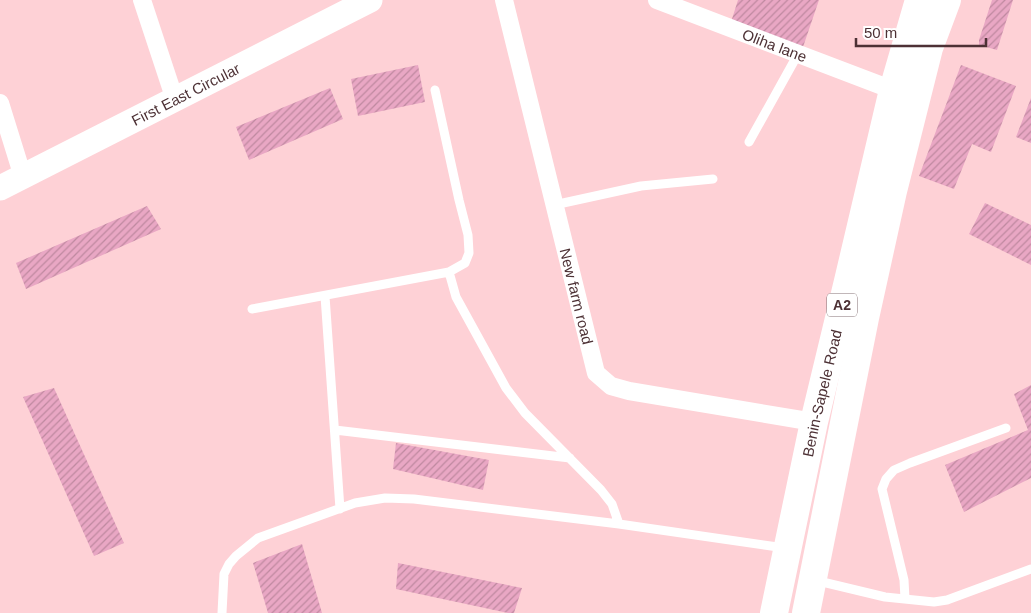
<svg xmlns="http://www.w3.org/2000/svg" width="1031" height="613" viewBox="0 0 1031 613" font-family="Helvetica,sans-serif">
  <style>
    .building { fill: url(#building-hatch) }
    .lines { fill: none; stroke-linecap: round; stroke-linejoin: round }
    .lane { stroke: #fff; stroke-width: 9 }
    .street { stroke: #fff; stroke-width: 18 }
    .secondary { stroke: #fff; stroke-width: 25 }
    .highway { stroke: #fff; stroke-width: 28 }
    .labels { text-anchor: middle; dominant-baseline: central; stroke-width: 4; stroke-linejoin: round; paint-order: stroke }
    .shield { fill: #fff; stroke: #826f72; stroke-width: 1 }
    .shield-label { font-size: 14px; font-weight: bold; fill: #4d3135 }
    .street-label { font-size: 15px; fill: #4d3135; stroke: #fff }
  </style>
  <defs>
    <pattern id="building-hatch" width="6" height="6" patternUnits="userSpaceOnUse" patternTransform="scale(1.25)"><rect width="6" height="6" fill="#e9a7c4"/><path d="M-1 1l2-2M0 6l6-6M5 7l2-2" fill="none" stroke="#bf89a0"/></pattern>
  </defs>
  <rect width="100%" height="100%" fill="#fed1d6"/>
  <!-- building -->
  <path class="building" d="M738 0H819L803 47 731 22Z
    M992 0H1013L997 50 979 45V40Z
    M418 65 425 102 358 116 351 79Z
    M961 65 1016 86 991 152 972 144 954 189 919 176Z
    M330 88 343 119 249 160 236 127Z
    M1031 98V143L1016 137Z
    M985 203 1031 225V265L969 234Z
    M147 206 161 229 26 289 16 263Z
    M1031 385V478L964 512 945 465 1028 430 1014 394Z
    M54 388 124 543 94 556 23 397Z
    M396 443 489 460 483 490 393 469Z
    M302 544 322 613H268L253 563Z
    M398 563 522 588 514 613H508L396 589Z"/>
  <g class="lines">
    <!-- lane -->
    <path class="lane" d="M749 142 798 54
      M554 205 641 186 713 179
      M449 272 456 297 506 388 525 413 601 490 612 504 619 524
      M325 296 340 509
      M252 309 449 272 465 263 469 253 468 235 459 200 435 90
      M335 430 570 458
      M814 580 885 597 934 602 947 600 1031 569
      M905 599 904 580 882 489 886 479 894 470 910 463 1006 428
      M222 613 224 574 229 564 236 556 258 538 355 503 385 498 414 499 619 524 785 548"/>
    <!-- street -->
    <g class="street">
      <path d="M142 0 175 100"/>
      <path id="s1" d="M504 0 596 373 611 386 629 391 814 422"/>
      <path id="s2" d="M657 0 893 90"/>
      <path d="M0 103 23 177"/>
    </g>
    <!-- secondary -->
    <path class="secondary" id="s3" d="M0 188 370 0"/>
    <!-- highway -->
    <g class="highway">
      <path id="s4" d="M774 613 814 422 848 281 893 90 919 0"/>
      <path d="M806 613 865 318 893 191 929 48 947 0"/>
    </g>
  </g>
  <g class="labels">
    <!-- shield labels -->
    <rect class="shield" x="827" y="293.5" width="30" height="23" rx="4"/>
    <g class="shield-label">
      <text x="842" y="305">A2</text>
    </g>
    <!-- street labels -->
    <g class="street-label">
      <text stroke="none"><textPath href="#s2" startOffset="126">Oliha lane</textPath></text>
      <text stroke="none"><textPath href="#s3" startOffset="208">First East Circular</textPath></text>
      <text stroke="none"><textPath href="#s1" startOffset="305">New farm road</textPath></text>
      <text stroke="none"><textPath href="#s4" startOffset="225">Benin-Sapele Road</textPath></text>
    </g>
  </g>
  <!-- scale -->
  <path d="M856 38v8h130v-8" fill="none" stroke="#4d3135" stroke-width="2.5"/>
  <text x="864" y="38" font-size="15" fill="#4d3135" stroke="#ffffff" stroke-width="4" paint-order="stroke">50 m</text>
</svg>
